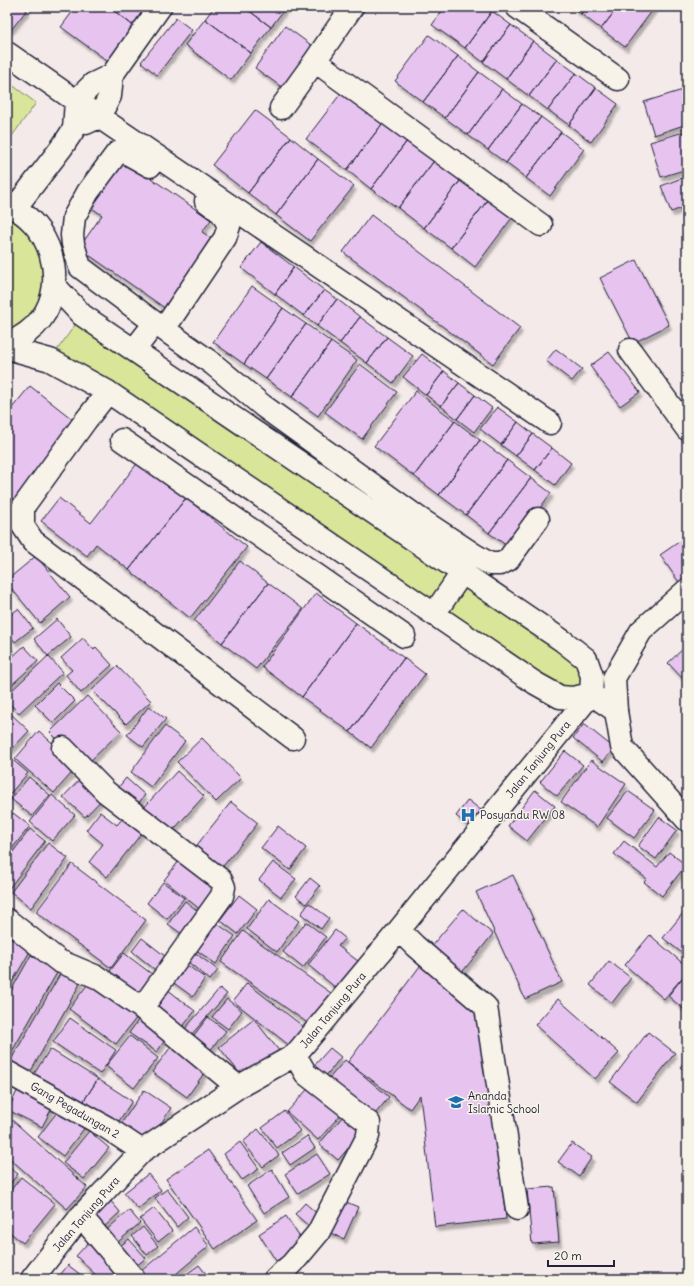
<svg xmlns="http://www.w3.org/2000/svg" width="694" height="1286" viewBox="0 0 694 1286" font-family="Delius,sans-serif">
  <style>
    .green { fill: #d9e598; stroke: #7e846a }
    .building { fill: #e6c4ef; stroke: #22223b; filter: url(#shadow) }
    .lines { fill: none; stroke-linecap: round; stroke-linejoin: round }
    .minor-casing { stroke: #22223b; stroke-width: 25 }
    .major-casing { stroke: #22223b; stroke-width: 25 }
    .minor { stroke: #f7f3e8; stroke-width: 22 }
    .major { stroke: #f7f3e8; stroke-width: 22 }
    .labels { text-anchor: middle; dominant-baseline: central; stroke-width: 3; stroke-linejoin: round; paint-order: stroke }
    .street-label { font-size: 11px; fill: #22223b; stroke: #f7f3e8 }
    .poi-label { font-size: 11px; fill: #22223b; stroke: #f7f3e8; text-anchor: start }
  </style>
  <defs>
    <filter id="shadow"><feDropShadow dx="2.5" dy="4.5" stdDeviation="1" flood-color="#0004"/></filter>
  </defs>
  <rect width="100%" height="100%" fill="#f4eae9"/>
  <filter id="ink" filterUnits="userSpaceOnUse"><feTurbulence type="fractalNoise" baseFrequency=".025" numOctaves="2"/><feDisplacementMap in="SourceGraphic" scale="8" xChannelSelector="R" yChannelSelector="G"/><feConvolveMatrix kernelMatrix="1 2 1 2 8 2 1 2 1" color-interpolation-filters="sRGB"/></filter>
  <g filter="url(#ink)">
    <!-- green -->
    <path class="green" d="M7 81 36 103 7 143Z
      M7 205 34 223 54 285 7 345Z
      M82 315 586 659 591 694 535 683 50 360Z"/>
    <!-- building -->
    <path class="building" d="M7 7H29L11 30 7 27Z
      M76 7H109L135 27 109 62 61 27Z
      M109 7H149L135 27Z
      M214 7H244L271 27 251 53 205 19Z
      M244 7H286L271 27Z
      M445 7H486L492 11 465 48 432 25Z
      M572 7H586L581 14Z
      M586 7H618L601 29 581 14Z
      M618 7H655L625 47 601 29Z
      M492 11 511 25 483 62 465 48Z
      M176 18 192 30 157 75 141 62Z
      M205 19 251 53 231 80 185 45Z
      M511 25 533 41 506 79 483 62Z
      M285 26 318 50 287 91 255 68Z
      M429 35 458 56 423 102 395 81Z
      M533 41 557 59 529 96 506 79Z
      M458 56 479 72 445 118 423 102Z
      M557 59 576 73 548 110 529 96Z
      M479 72 502 89 468 135 445 118Z
      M576 73 596 88 569 125 548 110Z
      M345 88 386 119 347 170 306 139Z
      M596 88 618 104 591 142 569 125Z
      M502 89 522 104 488 150 468 135Z
      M686 89 687 92V124L654 135 644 102Z
      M522 104 541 117 506 163 488 150Z
      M255 110 291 137 248 193 212 165Z
      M541 117 561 132 526 178 506 163Z
      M386 119 410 137 371 189 347 170Z
      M687 131V169L661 177 650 142Z
      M561 132 584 149 550 196 526 178Z
      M291 137 318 159 276 215 248 193Z
      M410 137 437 157 398 208 371 189Z
      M437 157 463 177 424 228 398 208Z
      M122 158 211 220 202 232 217 242 169 311 79 248 102 215 89 206Z
      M318 159 354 186 310 241 276 215Z
      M687 176V206L671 212 661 186Z
      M463 177 490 197 451 248 424 228Z
      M490 197 514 215 475 267 451 248Z
      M687 207V230L680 209Z
      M371 215 520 328 493 364 343 252Z
      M261 242 294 267 275 294 241 268Z
      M636 260 669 325 633 343 600 278Z
      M294 267 324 290 304 316 275 294Z
      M252 286 283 308 244 364 213 342Z
      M324 290 337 299 317 326 304 316Z
      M337 299 360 317 340 343 317 326Z
      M283 308 306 324 266 379 244 364Z
      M360 317 387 337 367 363 340 343Z
      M306 324 331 342 292 397 266 379Z
      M387 337 413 356 393 383 367 363Z
      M331 342 357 360 318 416 292 397Z
      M556 349 582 369 572 381 546 361Z
      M609 352 640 392 620 406 590 366Z
      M422 354 444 371 426 395 403 377Z
      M360 364 397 392 362 439 325 412Z
      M444 371 459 383 441 406 426 395Z
      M459 383 475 395 457 419 441 406Z
      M30 386 76 422 15 500 7 494V414Z
      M416 391 455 421 414 476 374 446Z
      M475 395 492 408 474 432 457 419Z
      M497 407 518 422 501 445 480 429Z
      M455 421 480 440 439 495 414 476Z
      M518 422 533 434 516 456 501 445Z
      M533 434 552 448 535 470 516 456Z
      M480 440 507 460 466 515 439 495Z
      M552 448 571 463 555 485 535 470Z
      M507 460 531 478 489 533 466 515Z
      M139 461 186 498 129 570 96 544 87 556 41 521 59 498 91 523Z
      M531 478 551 493 510 548 489 533Z
      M186 498 247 547 190 618 129 570Z
      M686 537 687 581 681 585 660 555Z
      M36 556 70 597 40 623 7 583V580Z
      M240 561 268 583 222 643 194 621Z
      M268 583 303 609 256 669 222 643Z
      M316 593 356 623 302 697 262 667Z
      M18 609 33 628 15 642 7 631V617Z
      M57 619 71 637 48 656 34 639Z
      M356 623 404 658 350 732 302 697Z
      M83 638 94 650 96 647 112 665 81 693 66 675 72 670 61 658Z
      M7 641 12 647 7 652Z
      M687 645V679L685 681 668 663Z
      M24 646 38 661 7 689V662Z
      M48 656 63 672 19 713 7 701V695Z
      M404 658 425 674 371 748 350 732Z
      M117 666 151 701 126 724 92 690Z
      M57 683 75 701 53 723 35 705Z
      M87 696 121 731 84 767 50 732Z
      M149 706 166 719 143 747 127 735Z
      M7 710 29 731 11 750 7 746Z
      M584 724 614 748 603 762 573 738Z
      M165 726 185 741 151 787 131 772Z
      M39 731 78 766 54 793 15 759Z
      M202 738 241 778 216 802 177 762Z
      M565 751 583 765 557 796 540 782Z
      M7 755 28 773 7 797Z
      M591 760 626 784 597 827 561 802Z
      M177 771 204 796 166 838 139 813Z
      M86 773 108 793 85 817 63 797Z
      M29 777 50 795 32 816 11 799Z
      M126 778 145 795 132 811 113 794Z
      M535 790 555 806 527 841 508 826Z
      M628 791 655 810 634 838 607 818Z
      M52 795 75 815 52 841 30 822Z
      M468 800 482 811 470 827 456 816Z
      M231 802 258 823 219 871 193 850Z
      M100 812 117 825 126 814 145 829 107 877 89 862 103 844 86 830Z
      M13 813 30 826 7 855V820Z
      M659 817 677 830 656 859 638 846Z
      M278 826 306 848 290 870 261 848Z
      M30 829 45 841 7 891V860Z
      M624 841 657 867 669 852 686 865 662 896 644 882 647 879 614 854Z
      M48 843 68 858 31 908 11 892Z
      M183 856 221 887 202 911 164 880Z
      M273 862 296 879 281 897 259 880Z
      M72 864 146 920 111 968 36 912Z
      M513 875 562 982 525 999 476 892Z
      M310 878 320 886 306 904 296 896Z
      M163 882 184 898 167 919 147 903Z
      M239 895 257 909 238 934 220 920Z
      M269 899 299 921 277 952 247 929Z
      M185 901 203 915 186 937 168 924Z
      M309 903 329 918 321 929 301 914Z
      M687 908V957L663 938Z
      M463 909 493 934 459 976 428 950Z
      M212 920 235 936 216 964 192 947Z
      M306 922 326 937 303 968 283 952Z
      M335 930 345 938 338 946 358 961 336 988 308 965Z
      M7 931 33 946 7 991Z
      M243 931 331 993 309 1024 221 962Z
      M650 935 687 967V972L664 999 625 965Z
      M142 938 170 960 159 973 132 951Z
      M194 952 218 970 210 980 187 961Z
      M124 953 161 981 144 1003 107 975Z
      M31 955 58 971 7 1060V998Z
      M180 960 205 978 193 997 167 978Z
      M609 961 631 978 612 1003 590 985Z
      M420 966 481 1011 506 1219 435 1227 420 1095 410 1109 348 1062Z
      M63 969 82 980 27 1078 7 1067Z
      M687 972V1009L686 1011 668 996Z
      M93 977 140 1013 116 1044 69 1009Z
      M247 983 304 1027 290 1046 233 1001Z
      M220 988 227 994 191 1035 184 1030Z
      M167 989 195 1011 180 1030 152 1008Z
      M227 999 242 1011 228 1029 212 1017Z
      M558 999 619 1053 595 1079 535 1025Z
      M142 1015 169 1034 157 1052 129 1033Z
      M208 1017 226 1031 208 1053 191 1039Z
      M70 1018 116 1050 100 1074 53 1042Z
      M254 1019 280 1052 245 1080 219 1047Z
      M648 1032 675 1053 637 1102 610 1082Z
      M130 1036 158 1058 134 1088 106 1066Z
      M176 1040 210 1065 187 1097 152 1072Z
      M330 1048 341 1057 325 1077 313 1067Z
      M50 1049 98 1079 81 1105 34 1074Z
      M687 1059V1074L680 1067Z
      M345 1060 389 1097 371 1119 326 1082Z
      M98 1079 132 1101 115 1127 81 1105Z
      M313 1083 344 1111 318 1140 287 1112Z
      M20 1085 55 1102 42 1127 8 1110Z
      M144 1090 171 1108 147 1145 119 1127Z
      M61 1107 86 1126 63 1156 38 1137Z
      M285 1111 300 1131 277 1148 262 1128Z
      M345 1114 364 1130 338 1160 319 1144Z
      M10 1118 87 1187 67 1209 7 1156V1121Z
      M258 1129 279 1155 263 1167 243 1142Z
      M89 1131 109 1148 84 1179 63 1163Z
      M307 1136 315 1148 290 1165 282 1153Z
      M240 1142 259 1169 242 1180 224 1154Z
      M572 1143 592 1157 579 1176 558 1162Z
      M208 1150 257 1220 215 1249 166 1179Z
      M317 1154 330 1174 298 1194 285 1174Z
      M7 1165 18 1174 7 1187Z
      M272 1169 289 1197 264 1213 247 1186Z
      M148 1174 161 1190 138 1209 124 1193Z
      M21 1177 55 1204 23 1243 7 1230V1195Z
      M554 1187 559 1242 532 1244 527 1189Z
      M167 1189 188 1217 177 1227 155 1198Z
      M109 1199 120 1212 100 1231 88 1217Z
      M339 1199 358 1207 344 1239 326 1231Z
      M305 1203 321 1217 311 1228 295 1214Z
      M154 1208 172 1231 158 1242 140 1219Z
      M129 1210 140 1223 112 1247 102 1234Z
      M286 1216 304 1244 276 1261 259 1234Z
      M143 1227 158 1246 147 1255 132 1236Z
      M194 1227 209 1246 170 1279H137L135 1276Z
      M129 1239 146 1258 130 1271 114 1251Z
      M88 1243 126 1279H100L76 1256Z
      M68 1265 86 1279H57Z
      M199 1265 210 1279H180Z"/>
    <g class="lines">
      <defs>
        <path id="minor" d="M517 7 618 79
          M7 53 99 117 550 423
          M315 61 541 225
          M281 108 315 61 352 7
          M86 123 99 117 110 96 112 75
          M150 166 125 152 117 153 88 192 74 217 72 235 73 244 80 267 155 323
          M7 205C50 221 69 282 41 319 31 332 21 337 7 345
          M15 208 62 147 74 129 76 101 93 84 112 75 160 7
          M54 285 82 315 563 641 586 659 592 676 591 694
          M164 329 225 238 229 226 222 213 206 201
          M7 348 50 360 108 392 535 683 560 697 573 698 591 694 616 711
          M134 350 155 323 213 364 263 406 417 517 473 554 490 564H500L508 560 538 519
          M630 350 687 429
          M108 392 86 420 23 507V526L33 541 293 738
          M122 440 404 636
          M434 614 462 573
          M63 748 106 792 221 880 224 887 222 896 142 1008
          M7 920 59 961 97 977 142 1008 238 1087
          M399 930 415 946 486 1007 517 1209
          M7 1072 106 1127 142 1151
          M81 1216 134 1279
          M32 1279 81 1216 142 1151 238 1087 295 1055 399 930 591 694
          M275 1279 292 1264 318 1233 368 1136 369 1123 306 1074 295 1055"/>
        <path id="major" d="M687 590 641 631 614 678 616 711 622 747 687 820"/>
      </defs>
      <!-- minor casing -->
      <use href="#minor" class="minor-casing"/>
      <!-- major casing -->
      <use href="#major" class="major-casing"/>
      <!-- minor -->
      <use href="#minor" class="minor"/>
      <!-- major -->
      <use href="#major" class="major"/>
    </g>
  </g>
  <!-- icons -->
  <defs>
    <symbol id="hospital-bare" viewBox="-9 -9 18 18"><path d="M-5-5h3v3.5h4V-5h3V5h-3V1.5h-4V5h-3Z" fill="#1f6fb2" stroke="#f7f3e8" stroke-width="2.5" paint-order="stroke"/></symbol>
    <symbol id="school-bare" viewBox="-9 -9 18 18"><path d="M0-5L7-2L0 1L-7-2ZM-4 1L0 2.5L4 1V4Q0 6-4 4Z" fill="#1f6fb2" stroke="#f7f3e8" stroke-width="2.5" paint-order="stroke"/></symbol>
  </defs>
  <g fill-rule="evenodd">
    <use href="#hospital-bare" x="457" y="804" width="22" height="22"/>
    <use href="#school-bare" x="445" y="1091" width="22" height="22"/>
  </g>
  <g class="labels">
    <!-- street labels -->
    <g class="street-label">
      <text transform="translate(538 759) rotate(-51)">Jalan Tanjung Pura</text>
      <text transform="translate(333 1010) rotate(-50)">Jalan Tanjung Pura</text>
      <text transform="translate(75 1110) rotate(30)">Gang Pegadungan 2</text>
      <text transform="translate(86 1214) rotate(-49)">Jalan Tanjung Pura</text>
    </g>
    <!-- poi labels -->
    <g class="poi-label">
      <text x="480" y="815">Posyandu RW 08</text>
      <text x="468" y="1096">Ananda<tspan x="468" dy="13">Islamic School</tspan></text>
    </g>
  </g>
  <!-- margin -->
  <rect width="694" height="1286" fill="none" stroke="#f7f3e8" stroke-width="24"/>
  <rect x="12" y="12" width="670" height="1262" fill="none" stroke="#22223b" stroke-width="1.5" filter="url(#ink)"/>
  <!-- scale -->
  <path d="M548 1260v6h66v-6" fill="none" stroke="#22223b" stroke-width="2"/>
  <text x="554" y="1260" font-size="12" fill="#22223b" stroke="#f7f3e8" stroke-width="3" paint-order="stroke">20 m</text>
</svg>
